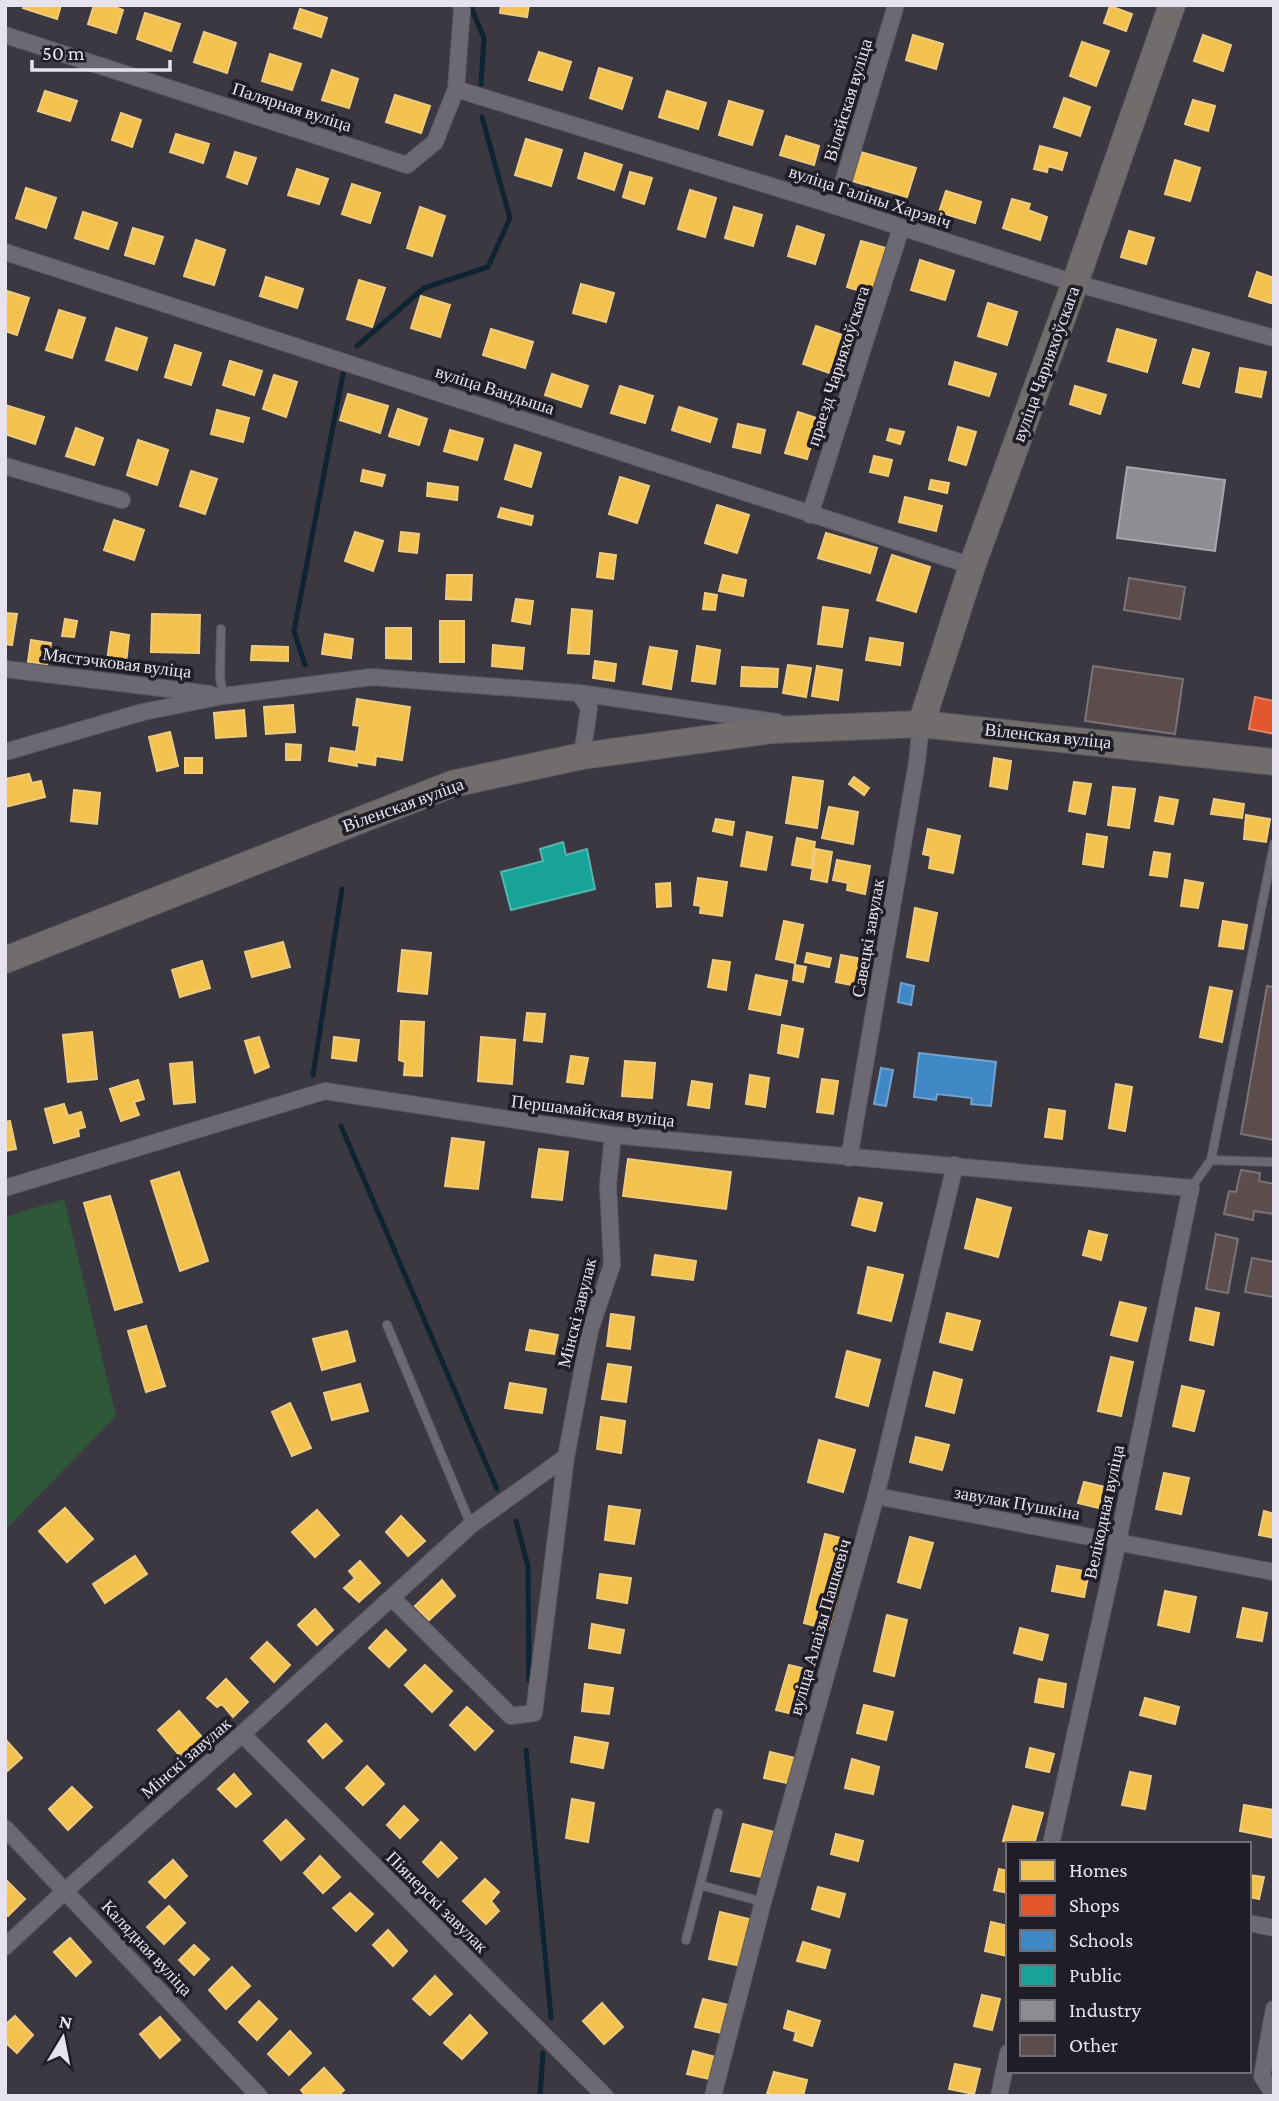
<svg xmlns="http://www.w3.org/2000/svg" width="1279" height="2101" viewBox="0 0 1279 2101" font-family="'Crimson Pro',serif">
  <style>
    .green { fill: #2e5838 }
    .homes { fill: #f2c14e; stroke: #eecb7e; stroke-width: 2 }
    .shops { fill: #e4572e; stroke: #e58168; stroke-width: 2 }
    .schools { fill: #3f88c5; stroke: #71a3d1; stroke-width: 2 }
    .public { fill: #17a398; stroke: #55b6b2; stroke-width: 2 }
    .industry { fill: #8d8d92; stroke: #a8a7ae; stroke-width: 2 }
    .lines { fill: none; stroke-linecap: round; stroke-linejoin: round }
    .stream { stroke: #0e2433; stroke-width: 5 }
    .building { fill: #5c4d4c; stroke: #7a7476; stroke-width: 2 }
    .lane-casing { stroke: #5a5760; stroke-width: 10 }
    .street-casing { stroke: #5a5760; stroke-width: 18 }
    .primary-casing { stroke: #5a5760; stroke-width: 28 }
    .lane { stroke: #6c6972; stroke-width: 8 }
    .street { stroke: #6c6972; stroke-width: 16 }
    .primary { stroke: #716d6d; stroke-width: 26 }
    .labels { text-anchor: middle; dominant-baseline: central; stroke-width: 7; stroke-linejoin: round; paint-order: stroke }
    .street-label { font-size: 18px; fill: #e6e3ee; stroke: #201d26 }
  </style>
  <rect width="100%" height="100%" fill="#3b3842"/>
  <!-- green -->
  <path class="green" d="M64 1199 116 1416 5 1530V1217Z"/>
  <!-- homes -->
  <path class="homes" d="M24 5H61L57 19 23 8Z
    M94 5H110L123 10 116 33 88 24Z
    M501 5H529L527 17 500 13Z
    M1110 6 1132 14 1126 31 1104 23Z
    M300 9 327 18 321 37 294 28Z
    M145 13 180 24 171 51 137 39Z
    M204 32 236 43 227 73 194 62Z
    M913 35 943 44 936 69 906 60Z
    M1203 35 1231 45 1223 71 1194 61Z
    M1082 42 1109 51 1096 86 1070 76Z
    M539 52 571 62 562 90 529 80Z
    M270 54 301 64 292 90 262 81Z
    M599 68 632 78 622 109 590 98Z
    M332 70 358 79 349 108 322 100Z
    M45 91 77 101 70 121 38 111Z
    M667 91 706 103 698 129 659 117Z
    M395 95 430 106 421 133 386 122Z
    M1064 98 1090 107 1080 136 1054 127Z
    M1193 100 1215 106 1208 131 1185 124Z
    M729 101 763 111 752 145 719 135Z
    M121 113 141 120 132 147 112 140Z
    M176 134 209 144 203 163 170 152Z
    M786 136 819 146 814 165 780 155Z
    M526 139 562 150 551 186 515 175Z
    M1040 146 1067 153 1062 170 1048 166 1047 172 1034 169Z
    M857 151 916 168 907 197 849 180Z
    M235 152 256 158 247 184 227 177Z
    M585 153 622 165 614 190 578 178Z
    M1175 160 1200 168 1190 201 1165 194Z
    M297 169 328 179 319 204 288 195Z
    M630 172 652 178 644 204 623 197Z
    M352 184 380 193 370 223 342 214Z
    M26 188 56 198 46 228 16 218Z
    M690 190 716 198 705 237 678 229Z
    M946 191 981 202 975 223 939 212Z
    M1012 199 1030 204 1028 210 1047 217 1040 240 1003 228Z
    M420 207 445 216 432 256 407 248Z
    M734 207 762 215 753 246 725 238Z
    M83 212 117 223 108 249 75 238Z
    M797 226 824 235 815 264 788 256Z
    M133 228 163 237 154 264 125 255Z
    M1129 231 1154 238 1146 264 1121 257Z
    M196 240 225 250 214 285 184 276Z
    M861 241 889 249 875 295 847 287Z
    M920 260 954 271 945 300 911 290Z
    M1257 272 1274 278V304L1249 296Z
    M266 277 303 289 297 308 260 296Z
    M359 280 385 288 372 327 347 319Z
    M581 284 614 293 606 322 573 313Z
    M7 291 29 298 17 335 5 331Z
    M421 296 450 305 440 337 411 328Z
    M988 303 1017 312 1007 345 978 336Z
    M59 310 85 318 72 358 46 350Z
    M816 326 860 341 847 379 803 364Z
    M116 328 147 338 137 370 106 360Z
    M491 329 533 342 525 368 483 355Z
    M1117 329 1156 340 1147 372 1108 361Z
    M175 345 201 353 191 385 165 377Z
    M1193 349 1209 353 1199 387 1183 383Z
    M230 361 262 371 254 395 223 385Z
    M955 362 996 374 989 396 949 384Z
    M1240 368 1266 372 1261 397 1236 392Z
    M552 374 588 386 581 407 545 395Z
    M274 375 297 382 286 417 263 409Z
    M620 386 653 396 645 423 611 413Z
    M1075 386 1106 395 1100 414 1070 404Z
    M348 394 388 406 380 433 340 420Z
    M5 405 44 417 35 444 5 434Z
    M679 407 717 419 710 442 672 430Z
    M398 409 427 419 419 445 389 436Z
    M217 410 249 418 243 442 211 434Z
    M798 412 819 419 807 459 785 453Z
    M738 424 765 430 760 453 733 447Z
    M958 427 976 432 966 465 949 460Z
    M76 428 103 438 94 465 66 456Z
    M890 429 904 432 900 444 887 440Z
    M450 430 483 439 477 460 444 451Z
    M138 440 168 450 157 485 127 475Z
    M515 445 541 453 531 487 505 479Z
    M874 456 892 460 888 476 870 472Z
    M363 470 385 475 382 486 361 481Z
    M191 471 217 479 205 514 180 506Z
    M620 477 649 486 637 523 609 514Z
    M931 480 949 483 947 493 929 489Z
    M428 483 458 487 457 500 427 496Z
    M905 497 942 506 936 531 899 522Z
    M717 505 749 515 737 553 705 543Z
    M501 508 533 516 531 525 498 517Z
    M114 520 144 530 134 560 104 550Z
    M355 532 383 541 373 571 345 561Z
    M401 532 419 534 417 553 399 551Z
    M826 533 877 548 870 573 818 558Z
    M600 553 616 555 613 579 597 577Z
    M892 555 930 567 916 612 877 600Z
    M447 575H472L471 600 446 599Z
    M723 575 746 580 743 596 719 591Z
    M705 593 717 595 715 610 703 609Z
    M516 599 533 601 530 624 512 621Z
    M823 607 848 610 842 647 818 644Z
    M572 609 592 611 589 654 568 653Z
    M5 613 17 614 12 645 5 644Z
    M152 614 200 615 199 653 151 652Z
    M65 619 77 621 74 637 62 636Z
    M440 621H464V662H440Z
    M386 628H411V659L386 658Z
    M111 632 129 635 126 664 107 661Z
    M325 634 353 639 351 658 322 654Z
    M870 638 903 643 900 665 866 660Z
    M31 640 51 643 47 665 28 662Z
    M493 645 524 648 522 669 492 666Z
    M252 646 288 647V661L251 660Z
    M697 646 720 650 715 684 692 681Z
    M650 647 677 651 671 689 643 684Z
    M595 661 616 664 614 681 593 678Z
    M788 665 811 668 806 697 783 693Z
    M817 666 842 670 838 700 812 696Z
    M742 667 778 669 777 687 741 686Z
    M357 699 410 707 402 760 376 756 375 765 356 762 357 766 329 761 331 748 356 752 360 726 353 725Z
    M293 705 295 732 266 734 264 707Z
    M244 710 246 736 216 738 214 713Z
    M170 732 178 766 157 771 149 737Z
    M286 744 301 745 300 760H286Z
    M185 758H202V773H185Z
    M994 758 1011 761 1007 789 990 786Z
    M29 774 32 783 41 781 45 797 5 807V779Z
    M793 777 823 781 817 828 786 823Z
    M854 777 869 788 864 795 849 784Z
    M1074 782 1091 784 1085 814 1069 811Z
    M1113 787 1135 789 1129 828 1108 825Z
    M74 790 100 793 97 824 71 821Z
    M1160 797 1178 800 1173 824 1155 821Z
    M1214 799 1244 804 1242 818 1211 814Z
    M829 807 858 812 853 844 822 838Z
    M1246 815 1270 819 1266 842 1244 839Z
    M716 819 734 822 732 835 713 831Z
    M928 829 960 836 953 873 929 868 931 856 923 854Z
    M747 832 772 837 766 870 741 866Z
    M1087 834 1107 837 1103 867 1083 864Z
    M797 838 815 842 811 868 792 865Z
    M816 849 832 852 827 882 811 879Z
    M1154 852 1170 854 1167 877 1150 875Z
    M837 860 870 866 865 894 847 890 848 883 833 880Z
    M698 878 727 882 722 916 700 913 701 906 694 905Z
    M1185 880 1203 883 1198 908 1181 906Z
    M670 883 671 906 657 907 656 884Z
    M915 908 937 913 928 961 907 957Z
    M784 921 803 925 795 963 776 959Z
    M1223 921 1247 925 1243 949 1219 946Z
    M283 942 290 967 252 977 245 952Z
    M402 950 431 953 427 994 398 991Z
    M807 953 831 958 829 967 805 962Z
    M841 955 862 959 857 986 836 982Z
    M713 960 730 962 726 990 708 987Z
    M202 961 210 988 180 997 172 970Z
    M795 965 806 967 803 982 793 980Z
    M756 975 787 981 780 1015 749 1009Z
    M1210 987 1232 991 1222 1042 1200 1037Z
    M527 1013 545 1014 542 1042 524 1040Z
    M401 1021 424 1022 422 1076 404 1075 405 1062 399 1060Z
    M782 1025 803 1029 798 1057 778 1053Z
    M92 1032 97 1079 68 1082 63 1035Z
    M259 1037 269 1067 255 1073 245 1041Z
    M334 1037 359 1040 356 1061 332 1058Z
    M481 1037 515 1040 512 1084 478 1081Z
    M571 1056 588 1058 583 1084 567 1082Z
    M625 1061 655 1063 652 1098 622 1096Z
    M192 1062 195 1102 174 1104 170 1064Z
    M750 1075 769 1078 765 1107 746 1104Z
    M822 1079 838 1081 833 1114 817 1112Z
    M138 1080 144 1099 134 1102 139 1115 121 1121 110 1089Z
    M692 1081 712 1084 709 1108 688 1105Z
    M1116 1084 1132 1087 1125 1131 1109 1128Z
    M64 1104 68 1116 81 1112 85 1127 78 1129 79 1136 54 1143 45 1109Z
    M1049 1109 1065 1111 1062 1139 1045 1137Z
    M10 1121 16 1149 5 1151V1122Z
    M452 1138 484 1142 478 1189 445 1186Z
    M539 1149 568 1152 562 1200 532 1197Z
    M628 1159 731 1172 726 1209 623 1196Z
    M179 1172 208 1261 180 1271 151 1181Z
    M110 1196 142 1302 115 1310 84 1203Z
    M859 1198 882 1203 875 1231 852 1225Z
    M977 1199 1011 1208 998 1257 965 1248Z
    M1089 1231 1107 1235 1101 1260 1083 1255Z
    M655 1255 696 1261 693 1280 652 1275Z
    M868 1267 903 1275 891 1321 858 1313Z
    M1120 1302 1146 1308 1137 1341 1111 1335Z
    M1196 1308 1219 1313 1213 1345 1190 1340Z
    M947 1313 980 1321 972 1350 940 1342Z
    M611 1314 634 1317 630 1349 607 1346Z
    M146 1326 165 1386 146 1392 128 1331Z
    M530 1330 558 1335 554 1354 526 1350Z
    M347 1331 355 1361 322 1370 313 1339Z
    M847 1351 880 1360 868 1406 836 1397Z
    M1111 1357 1133 1362 1121 1416 1098 1411Z
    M608 1364 631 1367 626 1402 602 1399Z
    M934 1372 962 1380 954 1413 926 1406Z
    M510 1383 546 1389 542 1413 505 1408Z
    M360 1384 368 1411 332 1420 324 1393Z
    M1182 1386 1204 1391 1194 1431 1173 1426Z
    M290 1403 311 1448 292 1456 272 1412Z
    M601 1417 625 1421 621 1453 597 1449Z
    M916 1437 949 1445 942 1470 910 1462Z
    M819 1440 855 1450 843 1492 808 1482Z
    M1164 1473 1189 1478 1181 1514 1156 1509Z
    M1084 1482 1105 1487 1099 1508 1078 1503Z
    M609 1506 640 1510 634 1544 605 1540Z
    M65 1508 93 1539 67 1562 39 1531Z
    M317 1510 339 1535 315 1557 292 1532Z
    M1264 1511 1274 1514V1538L1259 1535Z
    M401 1516 425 1541 408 1556 386 1532Z
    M825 1534 856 1542 834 1631 804 1623Z
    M910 1537 933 1543 920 1588 898 1582Z
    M135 1556 147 1574 105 1603 93 1584Z
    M360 1561 380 1583 359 1602 344 1588 355 1578 349 1571Z
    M1057 1566 1089 1572 1084 1597 1052 1591Z
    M600 1574 631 1578 627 1603 597 1598Z
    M442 1580 455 1596 429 1620 415 1606Z
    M1165 1591 1196 1597 1189 1632 1158 1625Z
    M1243 1608 1267 1613 1262 1641 1237 1637Z
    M315 1609 333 1630 317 1645 298 1625Z
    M887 1615 907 1620 894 1676 874 1671Z
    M592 1624 624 1630 620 1653 589 1648Z
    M1020 1628 1048 1635 1042 1660 1014 1653Z
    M386 1630 406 1650 389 1667 369 1648Z
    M267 1642 290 1665 274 1682 251 1658Z
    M425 1665 452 1691 432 1712 405 1685Z
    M789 1665 814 1671 802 1716 776 1710Z
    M226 1679 248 1702 233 1717 222 1704 217 1707 207 1698Z
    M1039 1679 1066 1684 1063 1707 1035 1702Z
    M585 1684 613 1688 609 1714 582 1711Z
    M1145 1698 1179 1707 1175 1724 1140 1715Z
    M864 1705 893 1712 886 1740 857 1733Z
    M467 1707 493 1731 475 1750 450 1725Z
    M179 1711 208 1744 186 1763 158 1730Z
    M326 1724 342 1741 323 1758 308 1741Z
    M575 1737 608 1743 603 1768 571 1762Z
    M5 1739 22 1758 5 1773Z
    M1030 1748 1054 1754 1049 1772 1026 1767Z
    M770 1752 799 1759 792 1784 764 1778Z
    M852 1759 879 1767 873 1794 845 1788Z
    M367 1766 384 1784 363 1805 346 1788Z
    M1130 1772 1151 1776 1145 1809 1122 1805Z
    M234 1774 251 1794 236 1807 218 1789Z
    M72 1787 92 1807 68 1830 49 1809Z
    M572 1799 594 1803 588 1842 566 1838Z
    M1244 1805 1274 1810V1838L1240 1831Z
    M404 1806 418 1820 400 1838 387 1825Z
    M1013 1806 1043 1813 1034 1844 1003 1841Z
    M286 1820 304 1839 281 1860 264 1841Z
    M743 1824 778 1833 766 1878 731 1871Z
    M836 1834 863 1841 858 1861 831 1854Z
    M441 1842 457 1858 438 1877 423 1862Z
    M320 1856 340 1877 323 1893 304 1873Z
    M173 1860 187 1876 165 1898 149 1882Z
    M999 1869 1008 1871V1893L994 1890Z
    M1249 1875 1264 1877 1259 1899 1249 1897Z
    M485 1879 499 1892 491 1901 499 1911 486 1924 463 1901Z
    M7 1881 25 1899 8 1916 5 1914Z
    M818 1887 845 1894 839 1917 812 1909Z
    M350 1893 373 1914 356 1931 333 1908Z
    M169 1906 185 1923 164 1944 147 1927Z
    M720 1912 753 1920 741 1966 709 1959Z
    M991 1922 1008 1926 1007 1956 985 1951Z
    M388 1930 407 1951 393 1966 373 1945Z
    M70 1938 91 1962 76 1976 54 1952Z
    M803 1942 830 1950 825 1968 797 1961Z
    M194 1945 209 1959 194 1975 179 1960Z
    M232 1967 250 1986 226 2009 209 1990Z
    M435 1976 452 1994 430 2015 413 1999Z
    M982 1995 1000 1999 992 2030 974 2026Z
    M703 1999 733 2006 726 2034 695 2027Z
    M259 2001 277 2019 257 2040 239 2022Z
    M602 2003 623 2027 604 2044 583 2021Z
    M788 2011 820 2021 812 2046 794 2040 796 2032 784 2028Z
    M470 2015 487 2033 462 2059 444 2043Z
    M15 2016 33 2035 17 2053 5 2042V2025Z
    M160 2017 180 2040 160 2058 140 2034Z
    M290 2031 311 2053 289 2075 268 2054Z
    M693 2051 719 2058 714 2080 687 2074Z
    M955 2064 980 2069 974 2094 949 2089Z
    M324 2068 344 2090 338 2096H306L301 2090Z
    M774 2072 807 2080 803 2096 767 2094Z"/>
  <!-- shops -->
  <path class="shops" d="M1255 697 1274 701V734L1249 729Z"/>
  <!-- schools -->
  <path class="schools" d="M901 983 914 986 911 1005 898 1002Z
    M919 1053 996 1062 991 1106 971 1104 972 1098 937 1094 936 1100 914 1097Z
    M881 1068 893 1070 886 1106 874 1104Z"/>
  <!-- public -->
  <path class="public" d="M563 842 566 855 587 849 595 889 511 910 501 872 543 861 540 849Z"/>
  <!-- industry -->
  <path class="industry" d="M1127 467 1225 480 1215 551 1117 538Z"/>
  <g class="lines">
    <!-- stream -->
    <path class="stream" d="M470 5 484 38 481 84
      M357 346 424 288 488 267 510 218 482 117
      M305 665 294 631 343 374
      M313 1075 342 889
      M341 1126 497 1489
      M516 1521 528 1566 529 1680
      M526 1750 551 2018
      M540 2096 543 2053"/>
  </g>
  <!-- building -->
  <path class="building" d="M1129 578 1185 587 1180 619 1124 610Z
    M1093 666 1183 679 1175 734 1085 721Z
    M1267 986 1274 987V1140L1241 1134Z
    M1241 1170 1260 1173 1259 1181 1274 1184V1214L1254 1211 1253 1220 1224 1214 1229 1191 1236 1192Z
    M1216 1234 1238 1239 1228 1293 1206 1289Z
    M1252 1258 1274 1262V1297L1245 1292Z"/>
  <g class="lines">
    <defs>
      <path id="lane" d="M221 629 220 677 223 696
        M1211 1160 1274 1162
        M1191 1188 1211 1160 1274 844
        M387 1325 471 1525
        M700 1885 718 1813
        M686 1940 700 1885 763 1902"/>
      <path id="street" d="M5 35 407 165 435 142 456 89 462 10 461 5
        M456 89 826 203 1075 283 1274 338
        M836 206 896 5
        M5 252 972 566
        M5 466 122 500
        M810 515 901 228
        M5 669 210 694
        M579 693 589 708 582 756
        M5 752 143 712 223 696 372 677 579 693 777 722
        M849 1158 917 762 921 724
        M5 1188 325 1091 613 1135 1191 1188 1118 1541 1051 1844
        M876 1496 1274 1572
        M392 1598 511 1716 534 1713 566 1457
        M242 1734 605 2096
        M5 1828 259 2096
        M1249 1923 1274 1928
        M5 1947 66 1890 242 1734 471 1525 566 1457 590 1330 612 1265 608 1185 613 1135
        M1274 2009 1262 2076 1274 2095
        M713 2096 763 1902 876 1496 955 1165
        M999 2096 1008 2053"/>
      <path id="primary" d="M921 724 972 566 1075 283 1172 5
        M5 960 452 784 582 756 772 730 921 724 1274 762"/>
    </defs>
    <!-- lane casing -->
    <use href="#lane" class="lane-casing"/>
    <!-- street casing -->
    <use href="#street" class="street-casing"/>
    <!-- primary casing -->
    <use href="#primary" class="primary-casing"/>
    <!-- lane -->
    <use href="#lane" class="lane"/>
    <!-- street -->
    <use href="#street" class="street"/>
    <!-- primary -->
    <use href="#primary" class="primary"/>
  </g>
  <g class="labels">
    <!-- street labels -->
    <g class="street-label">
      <text transform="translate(848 100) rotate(-73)">Вілейская вуліца</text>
      <text transform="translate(292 107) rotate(18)">Палярная вуліца</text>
      <text transform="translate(870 197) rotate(18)">вуліца Галіны Харэвіч</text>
      <text transform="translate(1046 364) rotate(-70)">вуліца Чарняхоўскага</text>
      <text transform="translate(838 366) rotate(-72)">праезд Чарняхоўскага</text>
      <text transform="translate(495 390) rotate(18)">вуліца Вандыша</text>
      <text transform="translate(117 663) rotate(7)">Мястэчковая вуліца</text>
      <text transform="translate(1048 736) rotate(6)">Віленская вуліца</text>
      <text transform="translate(403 805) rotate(-20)">Віленская вуліца</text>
      <text transform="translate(868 938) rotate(-80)">Савецкі завулак</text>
      <text transform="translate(593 1111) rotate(7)">Першамайская вуліца</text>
      <text transform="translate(577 1313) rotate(-76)">Мінскі завулак</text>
      <text transform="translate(1017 1503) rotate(10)">завулак Пушкіна</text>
      <text transform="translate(1104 1512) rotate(-78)">Велікодная вуліца</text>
      <text transform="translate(820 1627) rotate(-74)">вуліца Алаізы Пашкевіч</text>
      <text transform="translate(186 1758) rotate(-41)">Мінскі завулак</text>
      <text transform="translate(437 1902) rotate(45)">Піянерскі завулак</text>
      <text transform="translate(147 1948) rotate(47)">Калядная вуліца</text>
    </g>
  </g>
  <!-- border -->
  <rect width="1279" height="2101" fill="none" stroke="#e6e3ee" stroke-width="14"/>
  <!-- legend -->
  <rect x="1006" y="1842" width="245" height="231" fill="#201d26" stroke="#6f6c76" stroke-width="2"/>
  <rect x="1020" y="1860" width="35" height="21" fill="#f2c14e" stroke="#6f6c76" stroke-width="2"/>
  <text x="1069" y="1877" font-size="21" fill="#e6e3ee">Homes</text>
  <rect x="1020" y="1895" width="35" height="21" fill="#e4572e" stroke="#6f6c76" stroke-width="2"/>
  <text x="1069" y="1912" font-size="21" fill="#e6e3ee">Shops</text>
  <rect x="1020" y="1930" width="35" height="21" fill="#3f88c5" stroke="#6f6c76" stroke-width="2"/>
  <text x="1069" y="1947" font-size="21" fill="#e6e3ee">Schools</text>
  <rect x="1020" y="1965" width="35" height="21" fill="#17a398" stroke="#6f6c76" stroke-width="2"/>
  <text x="1069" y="1982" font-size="21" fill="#e6e3ee">Public</text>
  <rect x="1020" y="2000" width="35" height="21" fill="#8d8d92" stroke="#6f6c76" stroke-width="2"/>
  <text x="1069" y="2017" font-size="21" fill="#e6e3ee">Industry</text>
  <rect x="1020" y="2035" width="35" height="21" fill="#5c4d4c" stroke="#6f6c76" stroke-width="2"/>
  <text x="1069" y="2052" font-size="21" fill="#e6e3ee">Other</text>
  <!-- north arrow -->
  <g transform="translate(63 2038) rotate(10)" stroke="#201d26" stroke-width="5" paint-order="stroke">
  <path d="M0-5L12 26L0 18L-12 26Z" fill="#e6e3ee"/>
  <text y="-10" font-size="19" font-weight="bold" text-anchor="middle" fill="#e6e3ee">N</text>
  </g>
  <!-- scale -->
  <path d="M32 60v10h138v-10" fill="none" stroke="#e6e3ee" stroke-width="3.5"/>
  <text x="42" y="60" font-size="21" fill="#e6e3ee" stroke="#201d26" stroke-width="5" paint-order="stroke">50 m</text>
</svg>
